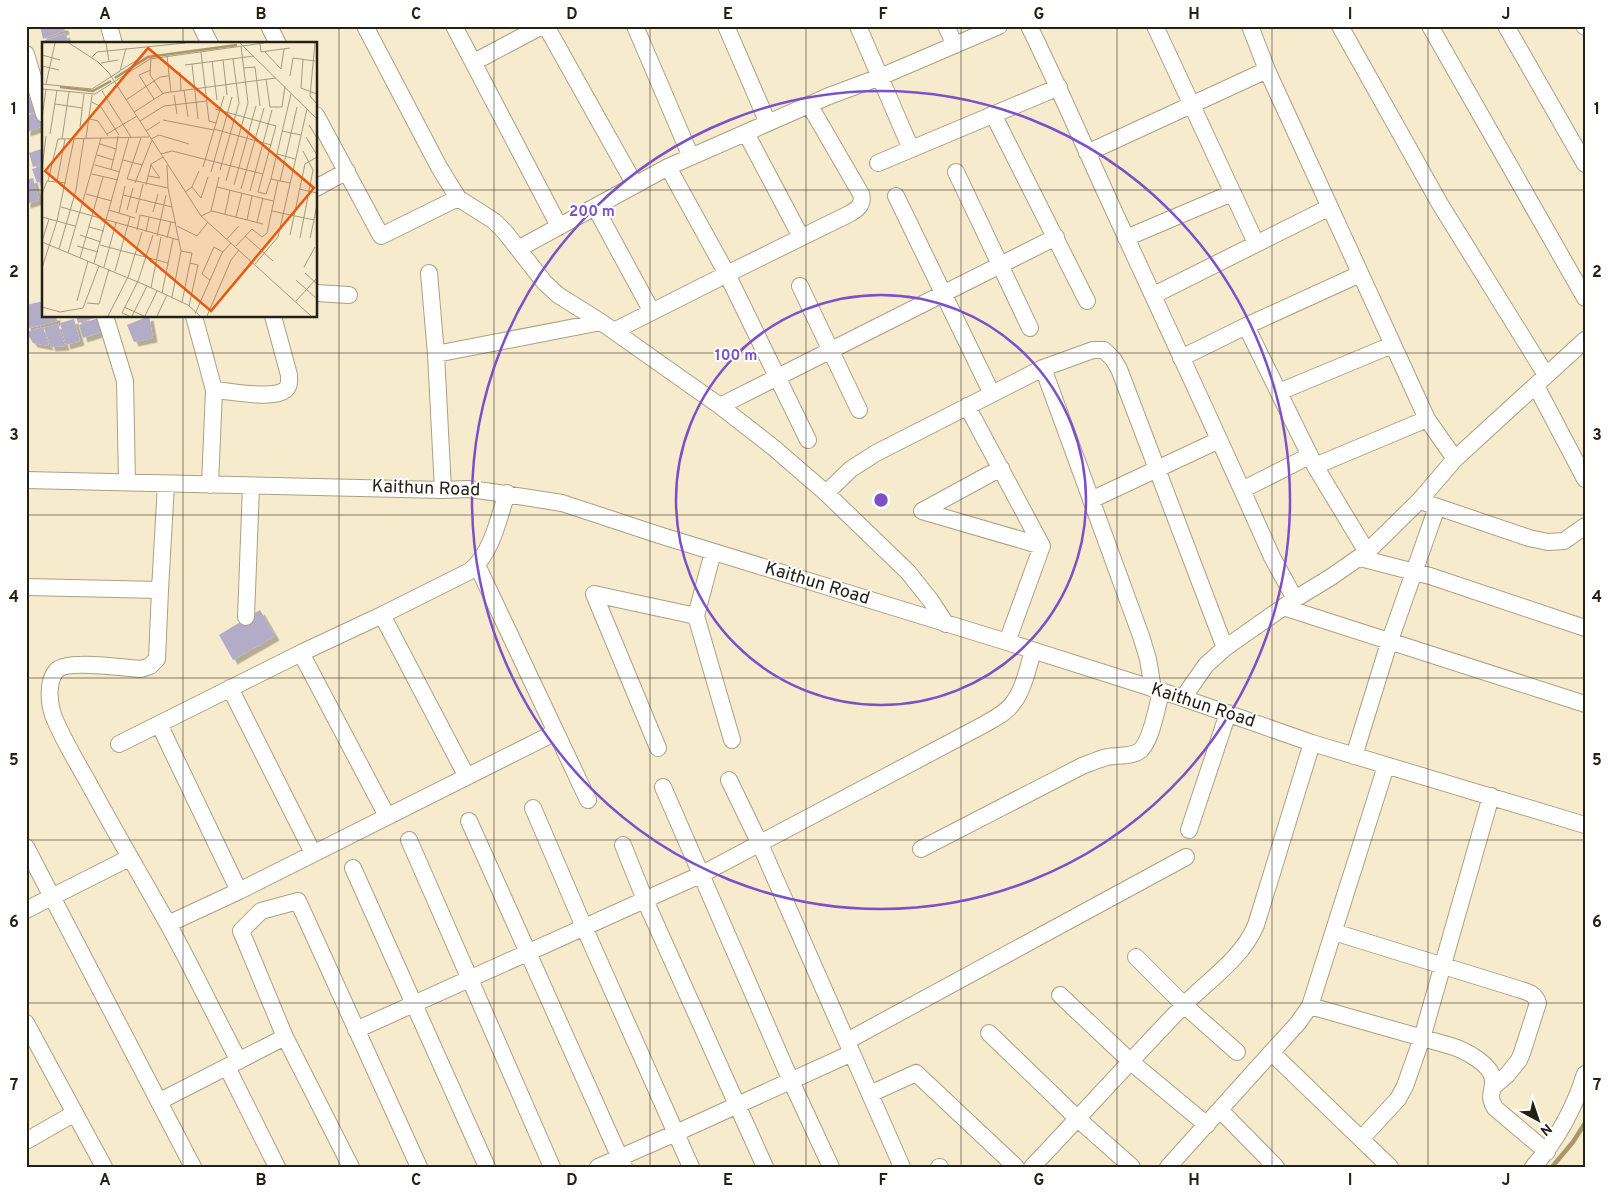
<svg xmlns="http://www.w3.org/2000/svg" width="1611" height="1193" viewBox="0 0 1611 1193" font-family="Overpass,sans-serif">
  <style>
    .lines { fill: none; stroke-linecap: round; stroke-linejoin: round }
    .stream { stroke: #a9976b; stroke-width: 4.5 }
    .building { fill: #b3acc9; filter: url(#shadow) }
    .minor-casing { stroke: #aca084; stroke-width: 18 }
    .minor { stroke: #fff; stroke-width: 16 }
    .grid { fill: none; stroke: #242015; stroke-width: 1; stroke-opacity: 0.55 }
    .ring { fill: none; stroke: #7b51ca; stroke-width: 2.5 }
    .labels { text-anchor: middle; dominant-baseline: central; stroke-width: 4; stroke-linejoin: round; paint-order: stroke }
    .street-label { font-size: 18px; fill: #242015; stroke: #fff }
    .inset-river { fill: none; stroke: #a9976b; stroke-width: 2.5 }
    .inset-road { fill: none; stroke: #a39a83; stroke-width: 1 }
    .view { fill: #e8590c; fill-opacity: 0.15; stroke: #e8590c; stroke-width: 2.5 }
    .inset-edge { fill: none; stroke: #242015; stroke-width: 2.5 }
    .centre { fill: #7b51ca; stroke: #fff; stroke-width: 2.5 }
    .ring-label { font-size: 15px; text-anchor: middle; font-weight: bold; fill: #7b51ca; stroke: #fff; stroke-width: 4; stroke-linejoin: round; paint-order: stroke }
    .neatline { fill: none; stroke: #242015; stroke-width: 2 }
    .grid-label { font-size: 16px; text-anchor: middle; font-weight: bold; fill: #242015 }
  </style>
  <defs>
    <filter id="shadow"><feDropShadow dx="4.5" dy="4.5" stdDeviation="0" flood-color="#0004"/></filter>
  </defs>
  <rect width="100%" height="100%" fill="#f7ebcd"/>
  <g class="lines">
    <!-- stream -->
    <path class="stream" d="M1552 1167 1573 1142 1585 1123"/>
  </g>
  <!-- building -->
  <path class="building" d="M40 26H64L65 30 43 39Z
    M65 33 70 44H45L43 41Z
    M34 96 39 110 26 115V99Z
    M39 112 44 126 26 132V116Z
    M44 148V163L33 167 29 153Z
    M44 165V180L37 183 32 169Z
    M33 178 39 200 26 204V180Z
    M44 301V316H56L57 321 26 329V305Z
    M76 316H98V317L78 323Z
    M149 316 153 338 134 342 127 325Z
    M101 317 105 331 83 338 79 325Z
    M74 319 80 341 66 345 60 323Z
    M58 324 65 346 51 347 44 328Z
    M43 327 49 346 33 343 26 332Z
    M260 610 275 636 233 660 219 635Z"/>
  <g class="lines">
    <defs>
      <path id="minor" d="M109 26 114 44
        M201 26 210 44
        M269 26 278 44
        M365 26 439 167 458 198 494 221 505 232 544 282 558 295 601 322 720 406 774 448 826 493 908 572 931 601 946 624
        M454 26 559 226
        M546 26 635 185
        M635 26 691 157
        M726 26 768 123
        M858 26 911 149
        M946 26 955 45
        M1029 26C1057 83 1082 141 1108 198 1163 318 1219 437 1272 557L1295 599
        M1155 26 1256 243
        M1250 26 1267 70 1427 419 1455 459
        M1340 26 1440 204 1546 375
        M1430 26 1585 298
        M1506 26 1585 164
        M1584 26 1585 27
        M26 54 44 114
        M474 62 542 26
        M993 114 1087 301
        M316 115 381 236 458 198
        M746 133 801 237
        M1087 153 1267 70
        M878 163 1059 87
        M668 167 727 274 808 440
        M956 172 1030 328
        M316 188 347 171
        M896 196 992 394
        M595 207 652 312
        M1126 238 1232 193
        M518 249 668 167 829 96 880 77 999 26
        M429 273 436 354
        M800 286 859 410
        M316 293 349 295
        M1154 295 1330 207
        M105 316 125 381 127 482
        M194 316 214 390 210 485
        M1246 326 1315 466
        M614 331 727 274 849 214C858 209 864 204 861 194L810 106
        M1181 358 1246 326 1360 274
        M1043 368 1141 636 1148 659 1153 689
        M1536 386 1585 479
        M214 390C230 391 273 400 285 390 290 386 289 381 289 375L273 316
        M1279 392 1392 345
        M720 406 1056 237
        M967 406 1042 546 1007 642
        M1001 468 922 511 1042 546
        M26 480 443 490 468 489 492 492 562 503 659 535 1007 642 1183 698 1312 743 1585 825
        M166 484 160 590 157 659 150 666 141 669C124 668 66 659 56 671 47 682 49 703 53 715 62 738 76 761 88 782 114 830 141 876 168 924 193 969 215 1016 239 1061
        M443 490 436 354 601 322
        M1242 490 1309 456
        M826 493 851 469 876 453 1043 368 1093 350H1104L1113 359 1119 369 1225 648
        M1091 500 1219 440
        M1426 503 1529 538 1548 542 1564 541 1585 526
        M713 552 696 616 732 740
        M1367 552 1315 466 1427 419
        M1360 558 1430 576 1585 628
        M477 565 588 800
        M26 587 160 590
        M1283 607 1585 704
        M382 615 467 777
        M246 617 251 486
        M301 653 387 816
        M230 688 313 853
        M1183 698 1206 665 1225 648 1295 599 1331 577 1367 552 1419 501 1455 459 1585 340
        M159 724 239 891
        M119 744 301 653 382 615 470 571C492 553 498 520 507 493
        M658 748 594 594 696 616
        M1354 756 1389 643 1437 507
        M729 780 760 844 902 1167
        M663 787 791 1081 831 1167
        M533 808 584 927 691 1167
        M469 821 624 1167
        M1189 830 1228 713
        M409 840 552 1167
        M623 845 645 900 765 1167
        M26 847 193 1167
        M921 849 1082 766C1090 763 1099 759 1107 757 1117 755 1129 757 1138 752 1151 745 1157 706 1161 692
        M353 868 487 1167
        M26 910 129 858
        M168 924 239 891 556 732
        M1334 932 1518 989C1527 992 1535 993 1538 1003L1522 1053 1519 1060 1507 1075 1493 1087
        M1136 957 1184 1005 1237 1052
        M1060 995 1131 1062 1207 1125
        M1310 1006 1451 1046C1464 1050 1492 1064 1493 1080 1494 1092 1487 1095 1495 1108L1547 1152
        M26 1023 104 1167
        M356 1030 700 875 985 724C995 718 1006 713 1013 703 1024 689 1028 667 1033 651
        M989 1033 1078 1119 1132 1167
        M285 1037 241 931 261 911 298 901 419 1167
        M847 1041 1186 857
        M1272 1053 1390 1167
        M227 1067 277 1167
        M870 1094 916 1073 1016 1167
        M160 1101 285 1037 351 1167
        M1220 1110 1276 1167
        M1361 1139 1398 1099 1405 1086 1422 1038 1491 796
        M26 1141 75 1113
        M598 1167 676 1133 852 1053
        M939 1167H940
        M1032 1167C1083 1113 1132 1059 1183 1006 1208 980 1242 959 1256 925L1312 743
        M1168 1167 1298 1023 1310 1006 1386 766
        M1533 1167C1558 1139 1574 1109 1585 1074"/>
    </defs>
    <!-- minor casing -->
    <use href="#minor" class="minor-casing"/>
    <!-- minor -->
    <use href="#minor" class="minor"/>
  </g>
  <!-- grid -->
  <path class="grid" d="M183 26V44M339 26V1167M494 26V1167M650 26V1167M806 26V1167M961 26V1167M1117 26V1167M1272 26V1167M1428 26V1167M26 190H44M316 190H1585M183 316V1167M26 353H1585M26 515H1585M26 678H1585M26 840H1585M26 1003H1585"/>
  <!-- distance rings -->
  <g class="ring">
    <circle cx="881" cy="500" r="205"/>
    <circle cx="881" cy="500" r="409"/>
  </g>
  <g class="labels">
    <!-- street labels -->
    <g class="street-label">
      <text transform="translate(426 489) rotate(2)">Kaithun Road</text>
      <text transform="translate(817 584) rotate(17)">Kaithun Road</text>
      <text transform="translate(1203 706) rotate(18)">Kaithun Road</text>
    </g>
  </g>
  <!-- overview -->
  <g transform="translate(42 42)">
    <rect width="275" height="275" fill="#f7ebcd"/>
    <path class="inset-river" d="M73 36 106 15 195 3M18 45 51 49 69 39"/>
    <path class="inset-road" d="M27 1 56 20 67 31 159 174 269 274M64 1 67 19M198 1 275 77M218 1 219 10 248 6M273 1 268 54 275 62M222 9 239 27 242 7M159 10 167 79 174 81M0 13 18 18M125 14 129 50M50 15 55 10 143 1M109 16 108 33 121 52M261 17 259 46 275 52M181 18 185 53M170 19 175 58M59 21 76 18M150 22 156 77M143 23 212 14M0 24 17 28M202 26 213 25 218 64M79 28 100 15 104 7M109 28 97 33 112 57M138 30 139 49M248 34 251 16 273 19M224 37 228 65H240L243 44M0 42 50 47 78 29 84 6M4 42 13 1M0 47 53 52 108 17 222 1M142 48 146 75M60 49 89 95M132 53 135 72M84 58 118 35 127 34M50 60 59 65 77 93M13 62 40 66M173 67 234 84 216 150 224 152 229 137M92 70 122 51 234 36M0 76 4 47M48 77 56 79 66 94M121 78 172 88M98 79 122 64 165 59M267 83 275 96M38 85 42 52M172 87 229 103M104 89 118 80M240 89 259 93M8 92 15 48M65 92 95 74M264 95 275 113M44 96 50 53M99 96 85 137 126 146M20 97 27 50M109 97 117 93 147 102M58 102 74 107 76 94M119 112 130 109 221 132M235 112 253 117M55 113 71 118M81 118 100 123M53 123 78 130M125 123 126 146 139 209 130 255M161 125 182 54M0 127 4 94M69 127 74 107M178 128 197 61 191 17M169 130 190 55M50 132 76 138M106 134 118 136 109 123M6 139 16 97 107 95M184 139 206 61 199 4M238 139 255 65M15 140 23 97M93 141 110 98M248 141 229 137 249 52M104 143 109 122 121 115M192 143 214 64M150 145 159 156 166 135M175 145 231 159M199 147 222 66M257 147 275 151M208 149 230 68M143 150 150 145 157 129M0 152 5 139 24 141M44 152 70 159M81 153 130 165M19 165 65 178M67 168 93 176M85 168 91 146M169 169 177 135M230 169 272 178 268 196M111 170 116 152M77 171 83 144M94 171 101 142M183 172 188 148M159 174 170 169 221 182M0 175 33 184M194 175 200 151M65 178 137 198M205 178 210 154M272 178 275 162M215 180 221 156M135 184 155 194 166 180M47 185 62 189M95 188 98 173 134 181M104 190 107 175M38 193 59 200M248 193 263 122 275 115M115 194 124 153M203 194 231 219M125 196 129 180M258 196 271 128 261 109M185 197 197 184M0 199 7 177M0 200 103 243 146 263 158 274M58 203 126 221M35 204 56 210M194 204 210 187 220 195 225 191 236 139M17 207 34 148 42 96M139 209 150 211 140 260M26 211 59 96M38 216 61 135M52 221 87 95M213 222 236 195 265 67M62 225 74 181M262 225 273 205M0 226 15 179 32 97M73 229 88 175M263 231 275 242M168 238 160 232 172 205 181 210M254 238 275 257M109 246 119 195M120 251 131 197M35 259 46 219M254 259 275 236M45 261 57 262 67 227M147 264 156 223 148 221M0 265 18 270 41 266 57 224M82 265 102 274M153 272 180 211 189 201M66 274 86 235 100 190M87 274 80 271 96 239 111 193M90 274 105 244M103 274 115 249M115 274 125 253M165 274 189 218 197 208"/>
    <path class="view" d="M106 6 272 146 169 269 3 129Z"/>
    <rect width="275" height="275" class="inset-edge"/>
  </g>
  <circle cx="881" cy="500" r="8" class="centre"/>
  <g class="ring-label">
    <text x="592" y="216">200 m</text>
    <text x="736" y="360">100 m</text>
  </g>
  <!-- border -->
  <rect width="1611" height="1193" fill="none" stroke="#ffffff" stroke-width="55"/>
  <!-- north arrow -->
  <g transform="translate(1538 1120) rotate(140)" stroke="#ffffff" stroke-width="4" paint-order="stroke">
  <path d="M0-4L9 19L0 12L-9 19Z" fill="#242015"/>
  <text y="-8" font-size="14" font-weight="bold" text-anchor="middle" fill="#242015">N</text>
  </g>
  <rect x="28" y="28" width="1556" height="1138" class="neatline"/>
  <g class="grid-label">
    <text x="105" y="19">A</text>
    <text x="261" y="19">B</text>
    <text x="416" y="19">C</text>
    <text x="572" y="19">D</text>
    <text x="728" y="19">E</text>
    <text x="883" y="19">F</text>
    <text x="1039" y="19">G</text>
    <text x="1194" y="19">H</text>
    <text x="1350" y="19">I</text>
    <text x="1506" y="19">J</text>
    <text x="14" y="114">1</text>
    <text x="1597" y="114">1</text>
    <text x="14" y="277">2</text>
    <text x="1597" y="277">2</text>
    <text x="14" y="440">3</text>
    <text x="1597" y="440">3</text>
    <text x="14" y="602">4</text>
    <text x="1597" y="602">4</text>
    <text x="14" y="765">5</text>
    <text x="1597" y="765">5</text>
    <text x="14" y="927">6</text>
    <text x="1597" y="927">6</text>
    <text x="14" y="1090">7</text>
    <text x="1597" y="1090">7</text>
    <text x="105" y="1185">A</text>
    <text x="261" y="1185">B</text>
    <text x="416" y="1185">C</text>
    <text x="572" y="1185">D</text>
    <text x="728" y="1185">E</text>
    <text x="883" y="1185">F</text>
    <text x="1039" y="1185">G</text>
    <text x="1194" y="1185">H</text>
    <text x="1350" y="1185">I</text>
    <text x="1506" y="1185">J</text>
  </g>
</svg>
